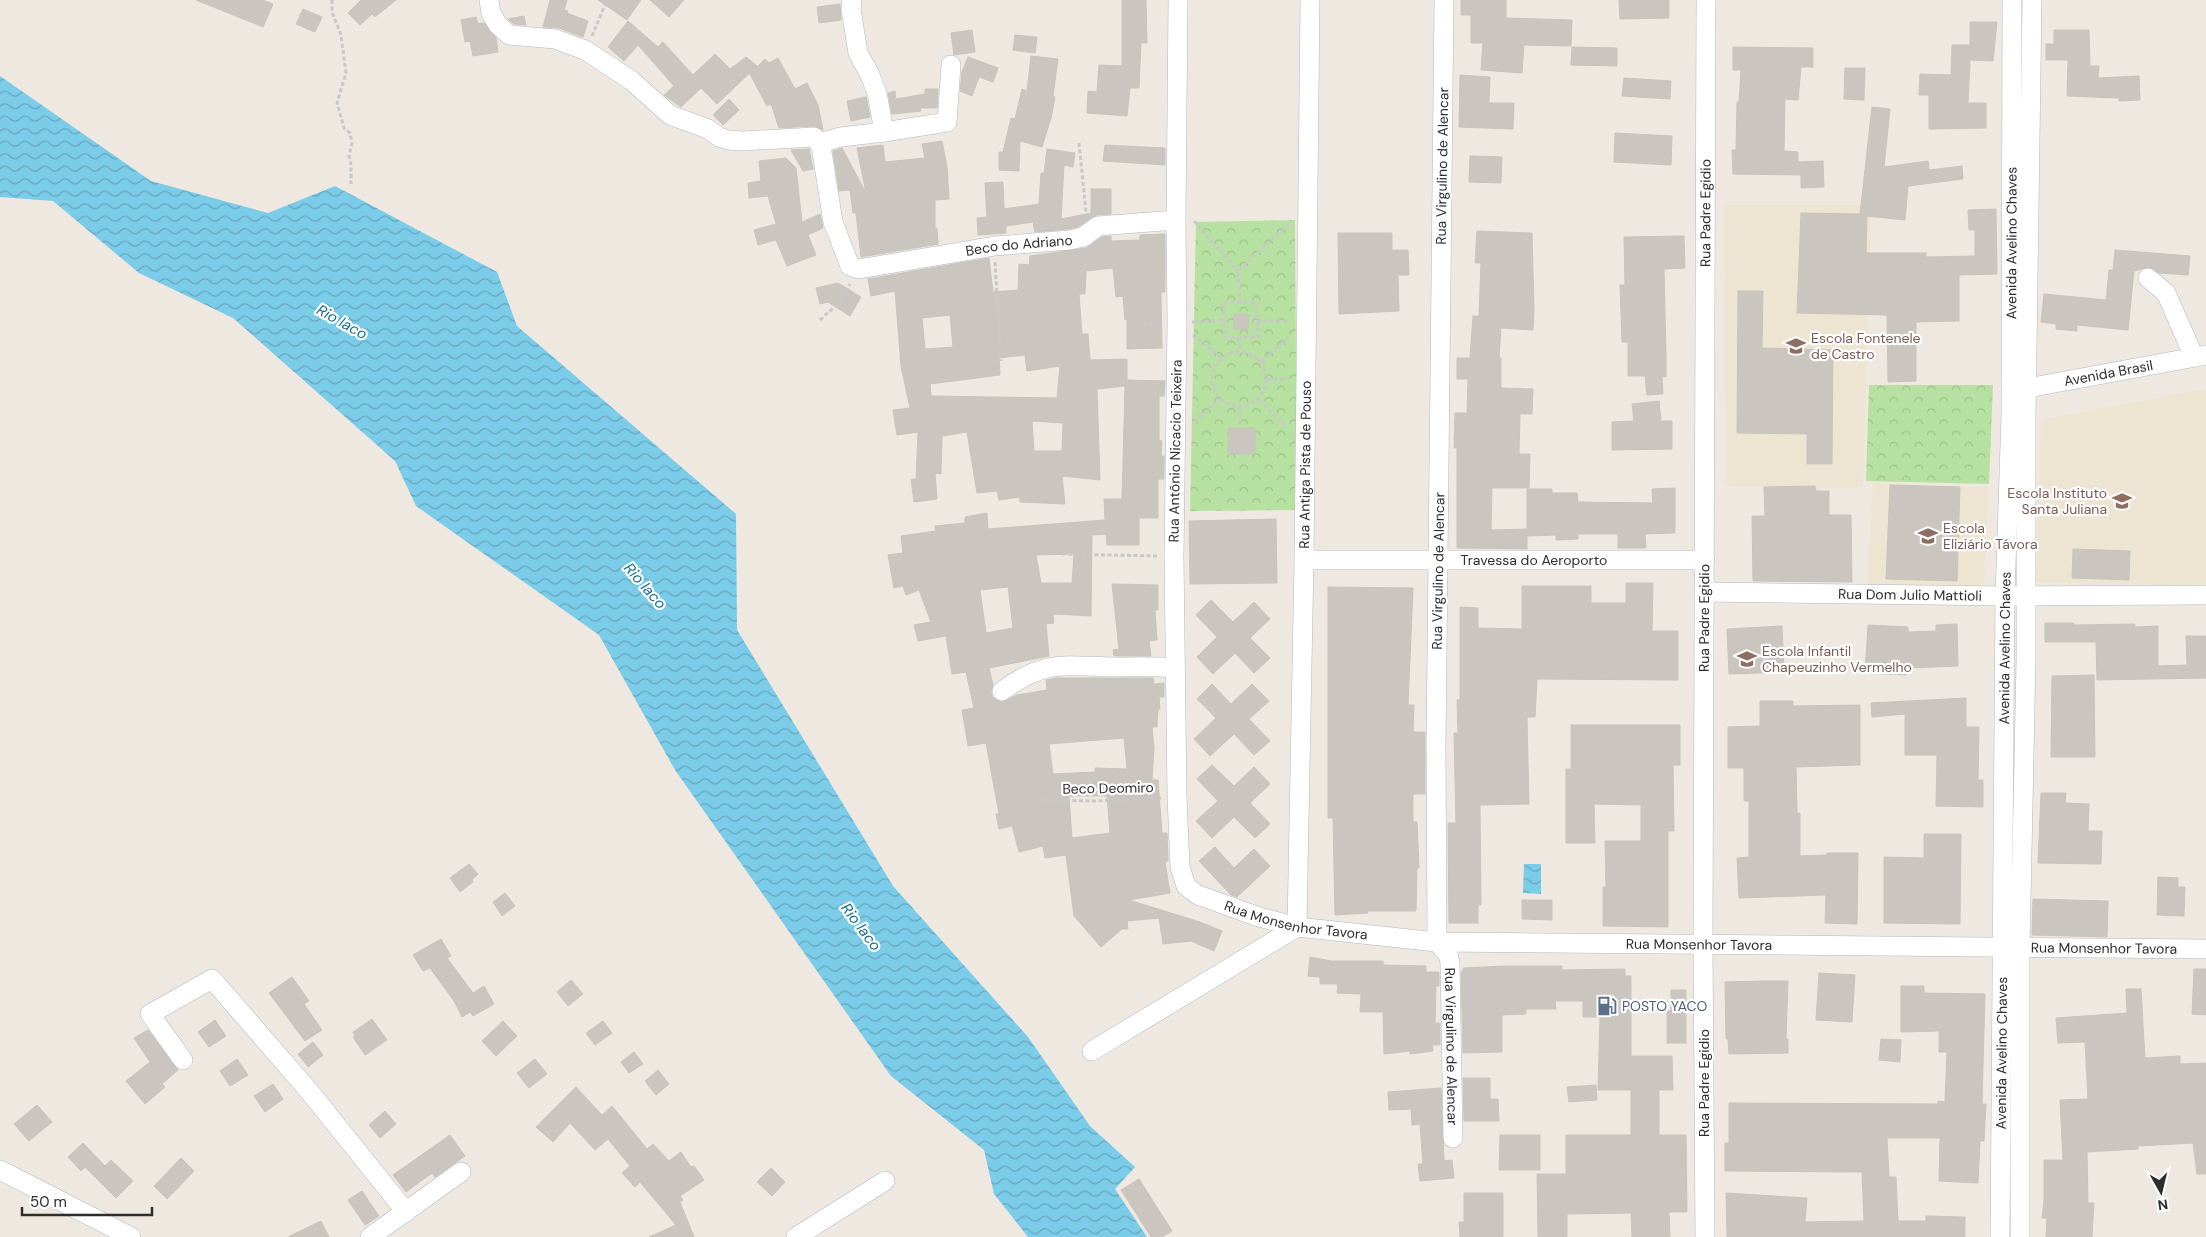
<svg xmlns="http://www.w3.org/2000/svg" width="2206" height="1237" viewBox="0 0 2206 1237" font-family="'DM Sans',sans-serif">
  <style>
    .education { fill: #eee4d2 }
    .park { fill: url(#park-crowns) }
    .water { fill: url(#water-waves) }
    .building { fill: #cac6bf; stroke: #c9c4ba; fill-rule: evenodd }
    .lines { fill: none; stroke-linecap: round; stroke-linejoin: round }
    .minor-casing { stroke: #b4b7bf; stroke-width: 20 }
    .path { stroke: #c8c8c8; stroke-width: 3; stroke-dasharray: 4 2.5; stroke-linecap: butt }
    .minor { stroke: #fff; stroke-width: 19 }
    .labels { text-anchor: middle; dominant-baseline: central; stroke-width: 4.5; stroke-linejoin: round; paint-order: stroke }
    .street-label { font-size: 14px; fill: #2d2d2d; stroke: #fff }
    .education-label { font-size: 14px; fill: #785e54; stroke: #fff; text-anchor: start }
    .service-label { font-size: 14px; fill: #4e5e75; stroke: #fff; text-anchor: start }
    .water-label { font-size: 15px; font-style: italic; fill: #156d99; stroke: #fff }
  </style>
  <defs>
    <pattern id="park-crowns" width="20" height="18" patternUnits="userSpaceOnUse" patternTransform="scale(1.25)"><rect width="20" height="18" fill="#b7e1a1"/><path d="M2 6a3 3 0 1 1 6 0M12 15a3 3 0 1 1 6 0" fill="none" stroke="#9ec18b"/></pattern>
    <pattern id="water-waves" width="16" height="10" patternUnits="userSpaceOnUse" patternTransform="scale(1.25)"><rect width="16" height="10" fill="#7bcce9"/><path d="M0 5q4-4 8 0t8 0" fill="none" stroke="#65a6bd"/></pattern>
  </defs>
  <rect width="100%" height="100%" fill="#eee8e1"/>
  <!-- education -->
  <path class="education" d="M1724 205H1871L1863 487 1726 486Z
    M2206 389V586L2036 582 2041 420Z
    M1873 483 1989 487 1984 585H1867Z"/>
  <!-- park -->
  <path class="park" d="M1295 220 1297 510 1190 511 1196 222Z
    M1869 385H1993L1989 484 1866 481Z"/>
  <!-- water -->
  <path class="water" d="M0 76 151 181 268 213 335 186 497 272 517 326 736 514 737 630 893 886 1028 1037 1090 1126 1135 1167 1115 1189 1147 1237H1028L994 1194 984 1150 891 1076 675 770 599 635 416 506 395 461 233 318 139 273 53 201 0 197Z
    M1524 864H1541V894L1523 893Z"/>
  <!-- building -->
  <path class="building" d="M196 0H262L273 4 263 27Z
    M361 0H396L375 17 372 14 360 25 348 13Z
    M550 0H567L564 10 568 11 567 13 588 21 583 37 559 28 543 27Z
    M598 0H641L627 20Z
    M650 0H684L669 17Z
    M1122 0H1146L1147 43H1141L1139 88H1130L1127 116 1087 113 1088 91 1097 92 1099 65 1122 66Z
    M1461 0H1506V18L1572 20 1571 46 1524 45 1522 73 1481 70 1483 43H1471V15H1461Z
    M1619 0H1669V18L1620 19Z
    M840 4 841 20 819 23 817 7Z
    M303 9 322 17 315 32 296 24Z
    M524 16 526 25 514 24 508 19Z
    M476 17 478 24 484 23 496 38 498 52 473 56 470 41 465 42 461 20Z
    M628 21 658 47 663 42 693 75 715 54 730 69 746 57 757 66 717 104 701 88 681 107 664 95 674 86 638 45 624 61 608 47Z
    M1970 22H1997L1993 61 1970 60 1968 103H1986V128L1929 129V95H1919L1920 74 1951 75 1952 45H1970Z
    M972 30 975 52 954 55 951 33Z
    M2054 30H2089L2090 66H2099L2098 78 2139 76 2140 100 2119 101V98L2067 96 2068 60H2046V44H2054Z
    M1015 35 1037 37 1035 53 1013 50Z
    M1572 47 1617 48V66L1571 65Z
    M1733 47 1813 48V67H1801L1798 100 1785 99 1784 151 1798 152V162L1823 161 1824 187 1801 188V175L1733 174 1732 150H1736L1737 102H1739L1741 70H1733Z
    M1031 56 1058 59 1053 96 1055 97 1051 118 1042 147 1020 141 1019 171 999 170V152H1003L1011 118 1015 119 1022 89 1027 91Z
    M968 57 998 68 993 82 979 77 972 96 960 91 962 72Z
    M778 58 795 89 807 83 818 105 823 130 813 126 779 128 771 104 767 106 750 74 765 59 769 63Z
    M1845 68H1865L1864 100 1844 99Z
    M1460 75 1490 77 1489 103H1514L1513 129 1459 127Z
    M1624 78 1671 81 1670 99 1622 96Z
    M925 89H938L937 108H920L921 111 892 114 888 93 895 91 896 99 925 94Z
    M866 97 870 117 851 121 847 101Z
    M729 99 739 110 723 125 713 115Z
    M1872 107 1890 109 1884 167 1928 161 1929 170 1962 166 1963 179 1908 186 1905 220 1867 216 1866 253H1926V257L1975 256V230H1969L1968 210 1996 209 1997 274 1959 275V321L1916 322V381L1888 382 1887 315 1797 313 1801 213 1860 214Z
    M1615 133 1672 136 1671 165 1614 162Z
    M942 141 947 167 949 199 935 200V229L937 228 938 244 861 257 856 213H853L850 190 839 191 833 151 842 148 866 193 857 148 883 145 885 162 925 158 922 144Z
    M1105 145 1165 148V165L1103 161Z
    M809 149 813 169 803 171 791 150Z
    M1047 149 1075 153 1073 167 1064 165 1061 219 1091 213V189H1111V214L1097 215 1078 227 1068 229 1035 232 1033 222 1006 226V233L978 235 977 218 987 217 985 183 1003 182 1004 209 1039 204 1041 173H1044Z
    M1470 156 1502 157 1501 183 1469 182Z
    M786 158 796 168 802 222 820 214 823 228 808 235 816 255 787 266 776 240 758 245 754 230 776 224 768 196 749 198 748 183 761 181 759 161Z
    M1477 231 1532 233 1534 310 1533 330 1501 328 1499 358H1501V388L1533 389 1532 414H1520L1519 454H1530L1529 488H1492L1491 530 1527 529V549L1457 548V448H1454L1455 413H1467L1468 379H1457V358H1470L1473 316H1479L1481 263H1475Z
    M1338 233H1392V250H1408L1409 275H1398L1399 311 1339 314Z
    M1165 234V292H1161L1162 348 1127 349V319L1125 320 1123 296 1116 297 1113 268 1086 271 1085 294H1079L1082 334H1088L1090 360 1127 359V380L1165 381 1164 396H1159V440L1162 441 1161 456H1164V479H1158V518H1139V545H1107L1106 534 1092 535 1091 616 1053 614 1054 623 1046 624 1049 656 989 668 993 685 991 691 992 697 1002 702 1017 695 1047 690 1046 680 1057 678H1153L1154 684 1164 683V697H1159L1160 709H1158L1157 727H1152L1154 748 1152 780H1158L1162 833H1167L1168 861 1165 862 1170 893 1129 900 1200 922 1222 931 1214 951 1191 941 1163 944 1159 918 1127 921 1128 929H1122L1101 947 1074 916 1066 855 1045 858 1043 846 1019 852 1012 826 999 829 996 814H999L986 743 968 746 962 710 974 708 966 672 952 674 946 636 918 641 914 625 931 622 919 590 906 595 903 586 894 588 888 555 903 553 901 536 936 531 935 526 965 523V517L987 513 988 529 1105 520 1104 499H1122L1125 386 1097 389 1100 480 1062 476 1065 504 1020 502V497L999 500 997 491 977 493 967 432 942 436 941 474 935 473 937 499 914 502 911 479H916L918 432 897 435 893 410 910 408 901 366 895 291 871 296 868 279 989 258 993 292 1018 290 1019 264 1029 265 1030 256 1086 248 1102 237 1111 236V241L1140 240V235ZM950 315 953 347 925 349 922 318ZM1025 355 1027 371 1060 366 1057 398 931 396 930 384 1000 375 999 358ZM1032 421 1063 423 1062 451H1034ZM1074 554 1072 583H1041L1036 555ZM1008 587 1013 628 986 633 980 590ZM1124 738 1127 769 1095 768V772L1053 774 1049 744ZM1069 796H1107L1110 833 1072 838Z
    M1684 236 1685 268 1664 269 1666 357V377L1662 376 1663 394 1647 395 1645 376H1628V342H1622L1620 285H1625L1624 237Z
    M2115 250 2190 256 2188 275 2159 273 2149 267 2134 271 2128 330 2077 325V331L2056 329V324L2041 322 2044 294 2106 300 2109 270H2113Z
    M838 283 861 297 850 316 828 302 820 304 816 288Z
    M1738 291H1763L1762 348 1833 350 1832 464H1807V434L1737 433Z
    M1234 314 1249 315 1248 329H1234Z
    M1659 401 1661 421H1672V449L1612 450V422L1634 421 1632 404Z
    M1228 428H1255V454H1228Z
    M1890 485 1960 487 1957 581 1886 579Z
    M1815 486 1816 491H1829V515H1851L1852 582 1753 581 1752 516H1765L1764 487Z
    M1675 488V533L1645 534 1646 548H1618V534H1578V539L1556 540V535L1527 536V489H1552V493H1577L1578 502 1653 503 1652 489Z
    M1276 519 1277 583 1190 584 1189 521Z
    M2073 549 2130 551 2129 580 2072 578Z
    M1626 583H1653L1652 631H1678V680L1537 679 1535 717H1527L1529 804 1480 805 1481 905H1478V923H1449L1448 823H1456L1454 733H1458L1457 700H1460V607L1478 608V628L1522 629V586H1591V603H1626Z
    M1112 584 1158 585V610H1155L1157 640 1149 641 1151 656H1114L1113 650 1119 649Z
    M1328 587 1413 588 1408 705H1414L1413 732H1425V794H1413V822H1417L1419 868H1417L1416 911H1367L1368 913 1335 915 1333 818H1328Z
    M1211 600 1233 622 1254 602 1270 619 1250 638 1270 658 1254 673 1235 653 1213 674 1197 657 1217 637 1196 615Z
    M2045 623H2073L2074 625 2135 624V627L2158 626V666L2187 665 2186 636H2206V678L2097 680 2096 642H2045Z
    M1957 624 1958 666 1906 668V675L1865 673 1868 625 1908 627V632L1936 631V625Z
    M1782 626 1784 672 1729 674 1727 629Z
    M2094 675 2095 757H2051L2052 676Z
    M1212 684 1231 704 1252 684 1269 701 1249 719 1270 741 1254 755 1234 734 1210 756 1194 739 1216 718 1197 699Z
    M1966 698V727H1979L1978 780H1983V807L1936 806 1937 755H1905V714L1872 717 1871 703Z
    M1760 701H1793V706L1860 705V765L1796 767 1797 813H1800V856L1827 855V853H1858L1857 924 1825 923 1826 895 1739 898 1737 858 1749 857V801H1744V768H1728V727L1760 726Z
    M1571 725H1680V765H1673L1674 831H1668V927L1603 926V887H1606L1605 841H1641V805L1594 804 1595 843H1566V769H1571Z
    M1212 765 1234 786 1254 767 1270 784 1250 803 1270 824 1255 838 1234 817 1212 838 1196 821 1218 801 1197 779Z
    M2041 793H2066L2065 803 2089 804 2088 831H2102L2101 864 2038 863Z
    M1924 834H1961L1960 924 1884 923V857L1924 858Z
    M1215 847 1234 868 1254 849 1270 866 1237 897 1231 895 1199 861Z
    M469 864 478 874 472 880 473 882 460 892 450 878Z
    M2158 877 2178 878V887H2185L2184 916 2157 915Z
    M505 893 515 906 502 916 493 902Z
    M2033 899 2108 901 2107 937 2032 935Z
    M1522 900H1552V920L1522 919Z
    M441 939 451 956 447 958 473 993 484 986 494 1004 473 1016 470 1012 462 1017 454 1001 430 968 423 971 413 955Z
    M1310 957 1331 961H1383V965L1426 966V972H1439V986H1436L1435 1023H1440V1045H1432L1433 1051 1410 1054V1051L1384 1054 1383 1012H1360L1361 994 1337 993 1338 984H1320V977L1308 976Z
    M1506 966H1562V970L1625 969V976H1631V1056H1672L1673 1090H1659V1135H1686L1687 1212H1669L1670 1237H1632L1631 1213 1567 1214V1237H1538L1537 1174H1566V1135H1631V1090H1598L1600 1017H1583V1001H1555L1556 1009H1526V1014L1502 1015V1052L1463 1053 1461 972H1463V968Z
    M2194 969H2206V1015L2192 1014Z
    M1819 973 1855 975 1852 1022 1816 1020Z
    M292 977 309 1001 304 1004 322 1030 305 1041 269 993Z
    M571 980 583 994 568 1006 557 992Z
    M1762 981H1788L1786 1039H1788V1053L1729 1054 1728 1039H1726L1725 982Z
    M1901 986H1924V993L1985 994 1982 1104H1986L1984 1141H1980L1978 1183 1939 1181 1940 1138H1887L1889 1177H1896L1898 1221H1926V1216L1965 1217V1237H1727L1726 1193 1807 1198 1805 1222 1864 1221 1862 1172 1725 1171V1143H1729V1103L1938 1104V1101L1945 1102 1947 1052H1939V1031L1901 1032Z
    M2126 989H2141L2145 1058 2180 1056V1064L2206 1063V1174H2197L2193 1143 2138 1146V1149L2087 1152 2088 1203H2094L2092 1237H2046L2047 1218H2042L2044 1201V1160H2063L2060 1100 2088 1099 2085 1042 2058 1043 2056 1018 2127 1013Z
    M1671 990H1686V1043H1667V1011H1671Z
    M372 1019 387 1040 365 1055 353 1037 355 1036 353 1032Z
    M215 1020 226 1036 209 1047 198 1032Z
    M503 1021 517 1036 496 1056 482 1041Z
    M603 1021 612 1033 595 1045 586 1033Z
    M148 1030 178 1070 162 1084 165 1087 145 1104 126 1081 150 1062 134 1038Z
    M1881 1039 1901 1040 1900 1062 1879 1060Z
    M313 1042 323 1055 308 1067 298 1054Z
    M634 1052 643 1064 629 1073 621 1062Z
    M237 1059 248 1075 230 1086 220 1071Z
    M535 1059 547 1074 529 1088 517 1073Z
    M658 1070 669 1084 656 1095 645 1081Z
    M1463 1078H1490V1099H1498L1499 1121H1464Z
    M273 1084 283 1099 265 1112 254 1096Z
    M1596 1085 1597 1100 1569 1102 1567 1087Z
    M576 1087 602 1115 612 1106 647 1149 653 1144 669 1161 681 1152 691 1167 694 1166 704 1180 680 1196 683 1200 680 1202 694 1237H649L676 1225 640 1182 635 1187 622 1173 630 1166 608 1139 595 1150 570 1123 553 1142 536 1127Z
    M1441 1088 1444 1161 1452 1160 1454 1178 1420 1181 1418 1164H1423L1420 1124 1412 1125 1411 1109 1389 1110 1388 1092Z
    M37 1105 52 1122 29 1141 14 1124Z
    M385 1111 396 1124 380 1138 369 1125Z
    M450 1135 465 1156 435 1177 432 1173 406 1192 393 1175Z
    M1500 1135H1540V1170H1499Z
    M83 1143 105 1166 111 1160 133 1181 116 1198 85 1167 81 1171 68 1157Z
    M181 1158 194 1171 167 1199 154 1186Z
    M771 1168 785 1182 772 1196 757 1182Z
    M1139 1179 1172 1231 1162 1237H1151L1121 1190Z
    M362 1191 379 1216 365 1225 348 1200Z
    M1464 1193H1503V1237H1460L1459 1222H1464Z
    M321 1221 329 1237H288Z"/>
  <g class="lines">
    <defs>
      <g id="minor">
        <path id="s1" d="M489 0 491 13 498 25 509 35 555 39 585 50 632 81 670 115 708 129 719 137 728 140 743 141 814 137 821 146 833 222 850 266 859 269 995 246 1070 240 1083 237 1098 226 1176 220"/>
        <path id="s2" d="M1178 0 1176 220 1177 322 1174 557 1177 797 1180 867 1186 886 1198 895 1256 916 1297 927 1437 942 2206 949"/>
        <path id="s3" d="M1444 0 1436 745 1437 942 1448 954 1450 963 1453 1138"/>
        <path d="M884 132 947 122 951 65"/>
        <path d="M819 143 841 137 884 132 877 93 870 75 858 53 851 9 852 0"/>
        <path d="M2148 278 2166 293 2194 357"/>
        <path id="s4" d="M2016 390 2206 355"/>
        <path id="s5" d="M1304 560H1705"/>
        <path id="s6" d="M1705 592 2005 596 2206 595"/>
        <path d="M1002 691C1045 659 1064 666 1113 667 1134 667 1155 666 1175 668"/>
        <path id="s7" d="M1092 1051 1297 927 1304 560 1310 0"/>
        <path d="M183 1060 150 1014 212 979 309 1091 406 1212"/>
        <path d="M0 1170 131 1237"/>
        <path d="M370 1237 461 1172"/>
        <path d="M796 1237 885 1181"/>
        <path id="s8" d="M1705 1237 1703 945 1706 0"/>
        <path id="s9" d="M2000 1237 2005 596 2011 415 2012 0"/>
        <path d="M2020 1237V949L2026 660V420L2032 0"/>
      </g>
    </defs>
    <!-- minor casing -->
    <use href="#minor" class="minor-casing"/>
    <!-- path -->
    <path class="path" d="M332 0V12L341 35 346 73 337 103 344 128 350 133 352 143 349 156 351 165V184
      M592 36 607 0
      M1079 143 1086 212
      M1194 221 1238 271
      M995 262 1001 361
      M1256 302 1258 337 1225 338 1223 303Z
      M1240 303 1238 271 1291 222
      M820 320 840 302 850 284
      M1257 321H1289
      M1192 322 1224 320
      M1142 324 1161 323
      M1193 335 1222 358
      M1239 338 1240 351
      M1212 379a27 27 0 1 1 54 0a27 27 0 1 1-54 0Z
      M1261 362 1289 337
      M1267 380 1289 379
      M1259 400 1287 427
      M1239 407 1240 422
      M1194 422 1219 399
      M1062 554 1158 556
      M1040 800 1095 801 1161 798"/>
    <!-- minor -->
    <use href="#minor" class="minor"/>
  </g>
  <!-- icons -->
  <defs>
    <symbol id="school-bare" viewBox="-9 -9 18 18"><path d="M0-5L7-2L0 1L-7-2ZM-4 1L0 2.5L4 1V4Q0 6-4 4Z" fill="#8d6e63" stroke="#fff" stroke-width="2.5" paint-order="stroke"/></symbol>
    <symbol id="fuel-bare" viewBox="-9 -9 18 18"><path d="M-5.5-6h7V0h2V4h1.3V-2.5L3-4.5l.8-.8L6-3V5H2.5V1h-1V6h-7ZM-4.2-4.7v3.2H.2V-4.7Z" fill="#5c6f8a" stroke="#fff" stroke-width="2.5" paint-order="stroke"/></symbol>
  </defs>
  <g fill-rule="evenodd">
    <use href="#school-bare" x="1782" y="332" width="28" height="28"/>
    <use href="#school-bare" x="2108" y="487" width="28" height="28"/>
    <use href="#school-bare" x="1914" y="522" width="28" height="28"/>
    <use href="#school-bare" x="1733" y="645" width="28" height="28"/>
    <use href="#fuel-bare" x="1593" y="992" width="28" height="28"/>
  </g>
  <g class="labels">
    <!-- street labels -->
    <g class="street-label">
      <text transform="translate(1442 166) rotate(-89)">Rua Virgulino de Alencar</text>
      <text stroke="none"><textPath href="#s8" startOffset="1024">Rua Padre Egidio</textPath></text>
      <text stroke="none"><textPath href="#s9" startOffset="994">Avenida Avelino Chaves</textPath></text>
      <text stroke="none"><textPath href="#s1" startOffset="684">Beco do Adriano</textPath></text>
      <text stroke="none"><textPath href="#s4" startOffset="94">Avenida Brasil</textPath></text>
      <text transform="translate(1175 451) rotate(-89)">Rua Antônio Nicacio Teixeira</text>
      <text stroke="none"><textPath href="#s7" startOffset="702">Rua Antiga Pista de Pouso</textPath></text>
      <text stroke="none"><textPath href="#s5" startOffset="230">Travessa do Aeroporto</textPath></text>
      <text transform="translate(1438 571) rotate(-89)">Rua Virgulino de Alencar</text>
      <text stroke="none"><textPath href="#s6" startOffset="205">Rua Dom Julio Mattioli</textPath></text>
      <text stroke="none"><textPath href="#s8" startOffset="619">Rua Padre Egidio</textPath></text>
      <text stroke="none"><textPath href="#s9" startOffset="589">Avenida Avelino Chaves</textPath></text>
      <text transform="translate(1108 788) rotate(-1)">Beco Deomiro</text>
      <text stroke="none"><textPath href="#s2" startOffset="1004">Rua Monsenhor Tavora</textPath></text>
      <text stroke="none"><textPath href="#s2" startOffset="1409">Rua Monsenhor Tavora</textPath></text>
      <text stroke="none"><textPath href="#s2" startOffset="1814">Rua Monsenhor Tavora</textPath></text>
      <text stroke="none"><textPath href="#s3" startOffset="1051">Rua Virgulino de Alencar</textPath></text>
      <text stroke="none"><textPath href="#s9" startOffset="184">Avenida Avelino Chaves</textPath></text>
      <text transform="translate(1704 1083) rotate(-90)">Rua Padre Egidio</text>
    </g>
    <!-- education labels -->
    <g class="education-label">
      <text x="1811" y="338">Escola Fontenele<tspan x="1811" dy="16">de Castro</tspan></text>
      <text x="2107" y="493" text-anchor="end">Escola Instituto<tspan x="2107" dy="16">Santa Juliana</tspan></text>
      <text x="1943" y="528">Escola<tspan x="1943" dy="16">Eliziário Távora</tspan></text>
      <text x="1762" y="651">Escola Infantil<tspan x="1762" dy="16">Chapeuzinho Vermelho</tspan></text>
    </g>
    <!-- service labels -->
    <g class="service-label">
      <text x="1622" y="1006">POSTO YACO</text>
    </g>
    <!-- water labels -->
    <g class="water-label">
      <text transform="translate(342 322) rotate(29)">Rio Iaco</text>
      <text transform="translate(645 586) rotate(49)">Rio Iaco</text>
      <text transform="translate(861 927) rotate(53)">Rio Iaco</text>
    </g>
  </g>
  <!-- north arrow -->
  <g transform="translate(2161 1192) rotate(172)" stroke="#ffffff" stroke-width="4" paint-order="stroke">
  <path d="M0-4L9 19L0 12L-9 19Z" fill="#2d2d2d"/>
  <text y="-8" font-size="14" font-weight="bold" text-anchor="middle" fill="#2d2d2d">N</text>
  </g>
  <!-- scale -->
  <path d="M22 1207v8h130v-8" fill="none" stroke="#2d2d2d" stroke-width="2.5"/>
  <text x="30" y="1207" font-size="15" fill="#2d2d2d" stroke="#ffffff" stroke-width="4" paint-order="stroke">50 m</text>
</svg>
